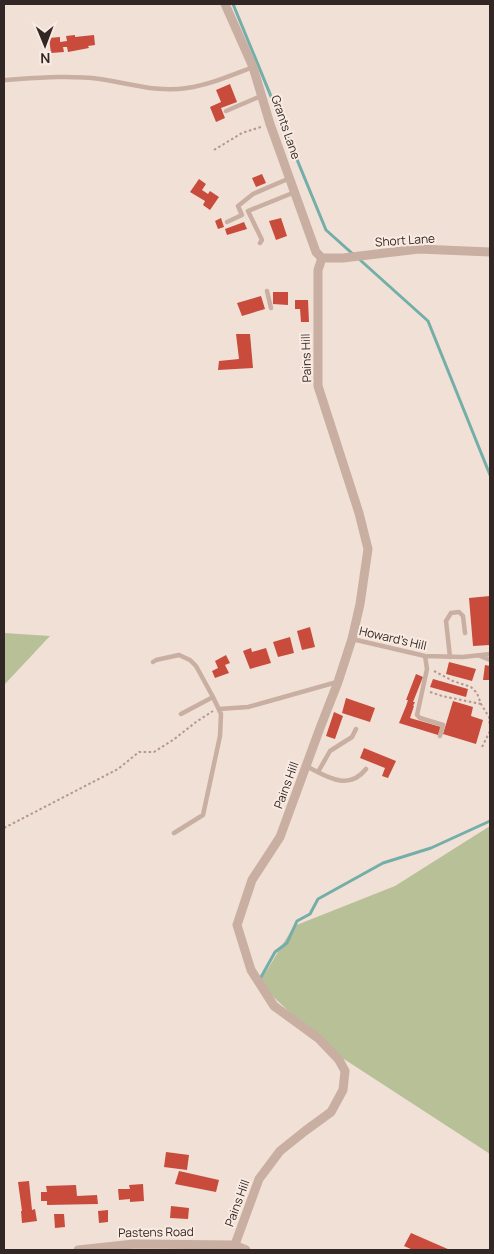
<svg xmlns="http://www.w3.org/2000/svg" width="494" height="1254" viewBox="0 0 494 1254" font-family="Manrope,sans-serif">
  <style>
    .green { fill: #b7c096 }
    .lines { fill: none; stroke-linecap: round; stroke-linejoin: round }
    .stream { stroke: #74aea9; stroke-width: 3 }
    .building { fill: #c94b3c }
    .path { stroke: #b5988c; stroke-width: 2; stroke-dasharray: 2.5 2.5; stroke-linecap: butt }
    .lane { stroke: #c9aea2; stroke-width: 4.5 }
    .street { stroke: #c9aea2; stroke-width: 9 }
    .labels { text-anchor: middle; dominant-baseline: central; stroke-width: 4; stroke-linejoin: round; paint-order: stroke }
    .street-label { font-size: 12px; fill: #332725; stroke: #f9ebe2 }
  </style>
  <rect width="100%" height="100%" fill="#f1e0d6"/>
  <!-- green -->
  <path class="green" d="M4 633 50 636 4 685Z
    M490 826V1154L327 1048 259 983 294 926 395 886Z"/>
  <g class="lines">
    <!-- stream -->
    <path class="stream" d="M233 4 326 230 354 255
      M359 259 428 321 490 475
      M260 979 275 952 287 943 297 921 310 914 318 899 383 863 431 848 490 821"/>
  </g>
  <!-- building -->
  <path class="building" d="M75 35V37L94 35 95 45 88 46 89 48 68 52 67 47H63L64 52 51 53 49 38 60 37V42L67 41 66 36Z
    M51 54V60L42 61V55Z
    M230 84 237 102 221 108 225 118 216 122 210 107 221 102 216 90Z
    M262 174 266 183 256 187 252 178Z
    M199 179 206 184 202 190 208 194 210 191 219 197 210 210 203 205 205 201 190 192Z
    M221 218 224 227 218 229 215 221Z
    M281 218 287 236 276 240 269 221Z
    M244 222 247 229 227 235 225 229Z
    M273 292H288V305L273 304Z
    M261 296 265 309 242 316 237 303Z
    M295 300H308L309 322H301L300 309H295Z
    M236 334H250L253 368 218 370 219 361 239 359Z
    M490 596V645L473 646 469 598Z
    M310 627 315 647 302 650 297 631Z
    M290 637 294 653 278 657 273 642Z
    M251 648 252 652 266 648 271 663 250 669 243 651Z
    M226 655 230 663 225 665 229 673 215 678 212 671 218 668 215 661Z
    M449 662 476 669 472 681 446 674Z
    M485 665 490 666V680H483Z
    M416 674 423 677 413 702H415L413 706H414L410 718 441 727 438 735 399 723 406 706 408 700H406Z
    M433 679 468 689 466 697 430 687Z
    M346 698 375 708 370 722 342 713Z
    M453 701 473 707 471 716 483 720 476 744 443 734Z
    M334 712 343 716 335 739 326 736Z
    M364 748 396 761 388 778 382 776 385 768 360 758Z
    M166 1152 189 1155 187 1170 164 1167Z
    M179 1171 219 1180 216 1192 175 1184Z
    M29 1181 32 1210 35 1209 37 1221 22 1223 21 1211H22L18 1182Z
    M143 1184 144 1201 130 1202V1199L119 1200 118 1189H130L129 1185Z
    M76 1185 77 1196 97 1195 98 1204 47 1205V1201H41V1192H47L46 1186Z
    M171 1206 189 1208 188 1219 170 1218Z
    M108 1210V1222L99 1223 98 1211Z
    M54 1214H64L65 1227 55 1228Z
    M411 1233 450 1250H413L404 1246Z"/>
  <g class="lines">
    <!-- path -->
    <path class="path" d="M214 150 242 133 261 127
      M434 671 453 681 471 687 477 693 481 704 489 717 490 728
      M430 692 442 696 481 704
      M482 747 490 731
      M4 828 118 769 139 752H154L173 740 196 722 213 711"/>
    <!-- lane -->
    <path class="lane" d="M4 80C36 78 68 75 100 79 129 83 157 93 187 88 209 85 232 75 253 67
      M226 111 261 96
      M227 222 242 215 238 206 253 194 290 178
      M260 243 262 240 248 211 295 192
      M267 291 271 308
      M352 639 425 656 463 657 490 654
      M425 656 427 669 417 715 420 718 443 725 440 736
      M480 656 490 660
      M450 657 446 621 451 613 459 612 463 616 465 633
      M153 662 156 660 179 655 190 660 196 666 213 697 221 714 220 736 203 815 174 833
      M219 709 248 707 337 682
      M181 714 213 697
      M306 766C326 776 348 792 366 769
      M318 772 330 751 352 737 356 729"/>
    <!-- street -->
    <path class="street" d="M225 4 253 67 270 124 316 252 322 258
      M322 258H343L419 249 490 252
      M78 1250 134 1244 234 1245 246 1250
      M233 1250 259 1179 280 1151 305 1131 331 1112 343 1090 345 1071 339 1060 318 1038 274 1006 251 970 237 925 252 880 280 837 320 728 338 682 352 639 360 604 368 549 359 513 318 386V270L322 258"/>
  </g>
  <g class="labels">
    <!-- street labels -->
    <g class="street-label">
      <text transform="translate(286 127) rotate(71)">Grants Lane</text>
      <text transform="translate(405 240) rotate(-4)">Short Lane</text>
      <text transform="translate(306 358) rotate(-92)">Pains Hill</text>
      <text transform="translate(393 638) rotate(13)">Howard's Hill</text>
      <text transform="translate(286 785) rotate(-70)">Pains Hill</text>
      <text transform="translate(237 1203) rotate(-70)">Pains Hill</text>
      <text transform="translate(156 1232) rotate(-1)">Pastens Road</text>
    </g>
  </g>
  <!-- border -->
  <rect width="494" height="1254" fill="none" stroke="#332725" stroke-width="10"/>
  <!-- north arrow -->
  <g transform="translate(45 45) rotate(179)" stroke="#f9ebe2" stroke-width="4" paint-order="stroke">
  <path d="M0-4L9 19L0 12L-9 19Z" fill="#332725"/>
  <text y="-8" font-size="14" font-weight="bold" text-anchor="middle" fill="#332725">N</text>
  </g>
</svg>
